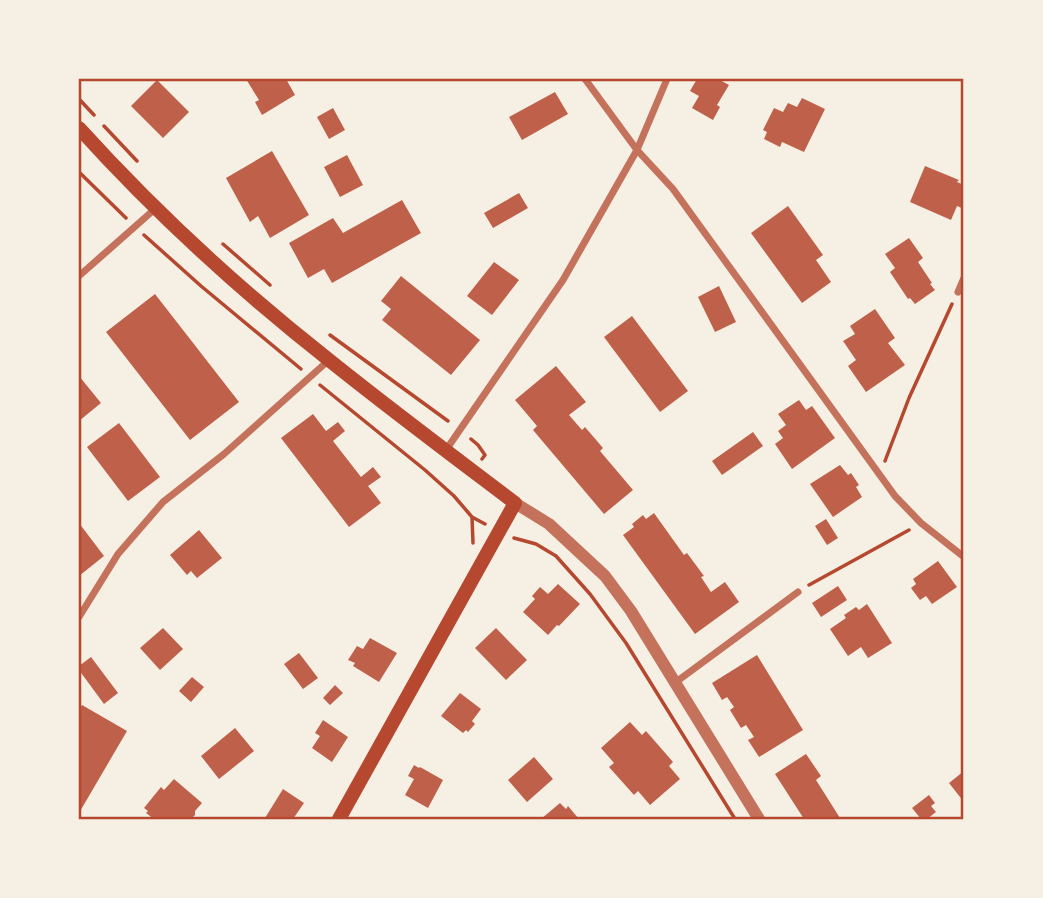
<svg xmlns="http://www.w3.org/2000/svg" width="1043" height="898" viewBox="0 0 1043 898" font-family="'Zilla Slab',serif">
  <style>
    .building { fill: #bf614a }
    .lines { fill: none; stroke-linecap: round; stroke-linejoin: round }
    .path { stroke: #b5482f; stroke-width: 3.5 }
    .minor { stroke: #c5725c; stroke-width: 7 }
    .tertiary { stroke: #c5725c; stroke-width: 12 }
    .secondary { stroke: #b5482f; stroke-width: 14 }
    .neatline { fill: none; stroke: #b5482f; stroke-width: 2.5 }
  </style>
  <rect width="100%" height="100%" fill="#f6efe4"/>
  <!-- building -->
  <path class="building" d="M246 79H286L295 95 262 115 255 102 259 100Z
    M697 79H718L729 85 717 105 720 107 713 120 692 108 699 96 690 91Z
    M157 80 189 112 163 138 131 106Z
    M555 92 568 114 522 140 509 117Z
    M802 98 825 109 804 152 782 142 780 147 764 139 767 132 763 130 774 108 783 112 788 103 797 107Z
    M333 108 345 130 329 139 317 117Z
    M272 151 309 215 270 238 258 216 250 222 226 178Z
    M347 155 363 185 340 197 324 167Z
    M925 166 959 180 957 182 964 185V209L957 206 951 220 910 202Z
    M519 193 528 208 493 228 484 213Z
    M402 200 421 233 332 283 324 269 308 278 289 243 333 218 343 233Z
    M788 206 823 255 816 260 831 282 802 303 751 233Z
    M909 238 923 258 918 262 932 283 930 284 935 290 915 304 910 298 908 299 890 272 895 268 885 254Z
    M494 262 519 280 492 315 467 296Z
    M401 276 480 340 451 375 382 320 391 309 381 301Z
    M719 286 736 322 715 332 698 297Z
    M155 294 239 402 190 440 106 332Z
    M875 309 895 338 888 343 905 365 866 392 848 366 856 360 843 341 855 334 850 326Z
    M632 316 688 391 660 412 604 337Z
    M556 366 586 402 569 415 582 430 585 427 603 448 600 451 633 490 604 514 533 430 537 426 515 400Z
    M79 376 101 403 79 421Z
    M799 400 806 410 812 406 835 438 792 469 775 444 783 438 778 431 786 425 778 414Z
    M313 414 326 431 338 422 345 431 333 441 361 477 373 467 381 477 368 486 381 503 349 527 281 438Z
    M119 423 160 477 128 501 87 447Z
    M753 432 763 446 722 475 712 461Z
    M840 465 848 475 851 473 859 485 856 487 862 497 833 517 810 484Z
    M654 513 684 555 687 553 704 576 701 577 711 592 725 582 739 602 695 634 623 535 634 527 632 524 643 515 646 519Z
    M826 519 838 538 827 545 815 526Z
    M79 523 104 556 79 576Z
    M199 530 222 558 197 578 191 571 187 575 170 555Z
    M938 561 957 587 932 604 926 596 920 600 911 588 916 584 913 579Z
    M558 584 580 604 559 626 557 625 548 635 523 612 535 599 532 596 540 587 548 594Z
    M838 586 847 600 821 617 812 603Z
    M867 604 892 643 868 658 861 647 848 656 830 629 846 618 844 615 856 607 859 610Z
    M163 628 183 649 160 670 140 648Z
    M496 628 527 660 506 680 475 648Z
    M370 638 397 653 379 682 353 666 355 663 348 660 357 646 363 649Z
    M299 653 318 678 303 689 284 664Z
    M757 655 803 730 759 757 748 740 754 737 746 725 741 728 730 710 734 707 727 697 722 700 712 683Z
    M91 657 118 693 104 704 79 670V666Z
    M192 677 204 687 191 702 179 691Z
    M335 685 343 693 330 705 323 698Z
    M460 693 481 709 472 721 475 724 468 732 466 730 463 733 441 716Z
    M82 705 127 731 79 813V710Z
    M323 720 348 737 332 762 312 748 320 736 315 733Z
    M630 722 642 735 646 731 673 762 669 766 680 779 650 805 638 791 634 795 609 767 614 763 601 748Z
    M235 728 254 751 219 779 201 756Z
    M806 754 821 776 816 780 840 818 839 819H804L775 774Z
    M534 757 553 779 527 802 508 780Z
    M414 765 419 768 420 767 443 780 428 808 405 795 414 779 408 776Z
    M964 771V802L949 783Z
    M174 779 202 803 195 811V815L191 819H154L146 813 148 811 144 808 161 787 164 790Z
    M283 789 304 803 293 819H267L265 818Z
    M929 795 935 803 931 806 936 812 927 819H921L912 808Z
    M560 803 566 809 568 806 579 819H541Z"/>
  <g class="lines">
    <!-- path -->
    <path class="path" d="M79 99 94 115
      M104 126 137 161
      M79 172 126 218
      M144 235 201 286 301 369
      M223 244 270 285
      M330 335 448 421
      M320 385 425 470 454 496 472 517 485 524
      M471 439 478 445 485 455 482 459
      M885 461 909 398 952 304
      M472 517 473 543
      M514 538 536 544 556 556 590 594 626 643 735 819
      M809 585 909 530"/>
    <!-- minor -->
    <path class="minor" d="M585 79 637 150 673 189 895 496 921 523 964 557
      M79 276 156 208
      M958 292 964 278
      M446 450 563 280 637 150 667 79
      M79 617 118 554 163 502 224 454 329 360
      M676 682 798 592"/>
    <!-- tertiary -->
    <path class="tertiary" d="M515 503 549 524 605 576 631 611 759 819"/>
    <!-- secondary -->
    <path class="secondary" d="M79 128C155 212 240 290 329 360 390 409 453 456 515 503L339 819"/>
  </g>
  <!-- border -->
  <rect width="1043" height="898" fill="none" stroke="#f6efe4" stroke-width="161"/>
  <rect x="80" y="80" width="882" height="738" class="neatline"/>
</svg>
